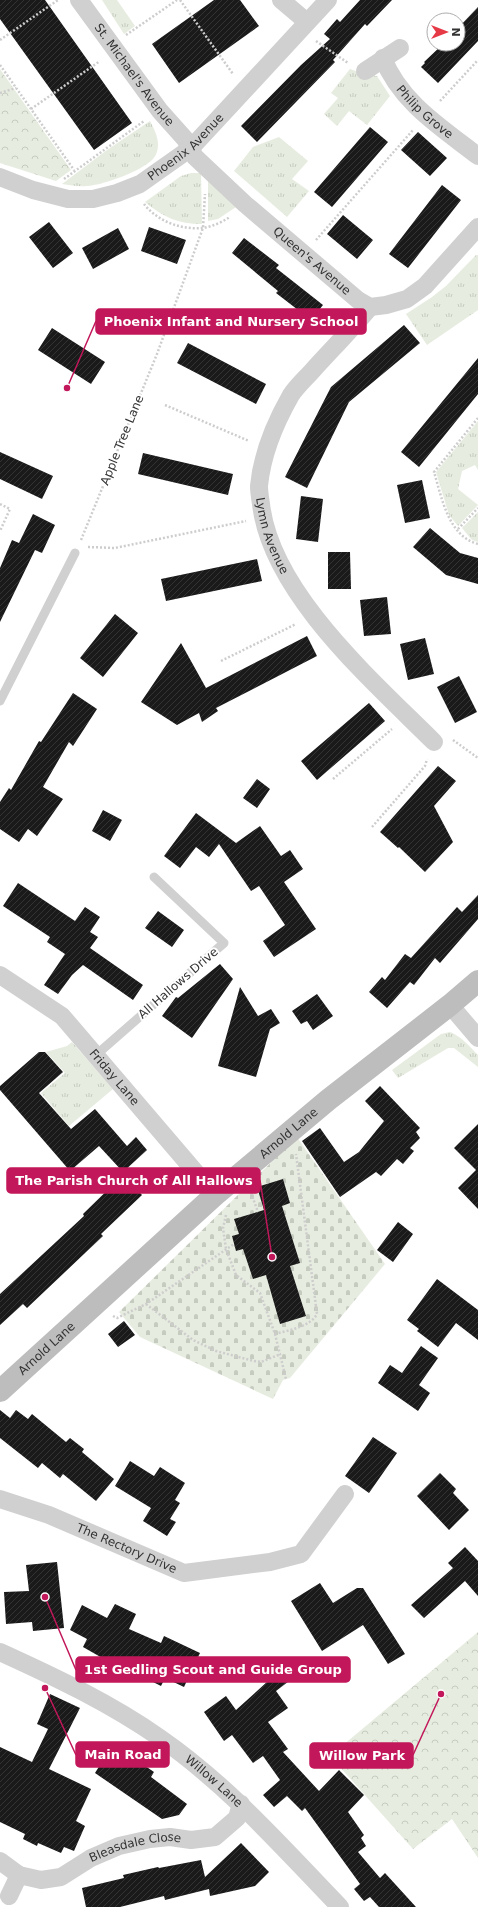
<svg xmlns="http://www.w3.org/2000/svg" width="478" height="1907" viewBox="0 0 478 1907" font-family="'DejaVu Sans',sans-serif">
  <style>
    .grass { fill: url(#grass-tufts) }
    .cemetery { fill: url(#cemetery-stones) }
    .park { fill: url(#park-crowns) }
    .building { fill: url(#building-hatch) }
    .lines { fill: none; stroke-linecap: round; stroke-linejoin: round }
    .path { stroke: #cdcdcd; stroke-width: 2.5; stroke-dasharray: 2 2; stroke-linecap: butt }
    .lane { stroke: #d0d0d0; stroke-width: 9 }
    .street { stroke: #d0d0d0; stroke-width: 18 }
    .secondary { stroke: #bdbdbd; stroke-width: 22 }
    .labels { text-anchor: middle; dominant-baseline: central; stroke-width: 4; stroke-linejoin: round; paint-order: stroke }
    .street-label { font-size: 12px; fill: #333; stroke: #fff }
    .leader { fill: none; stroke: #c2185b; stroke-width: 1.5 }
    .callout-dot { fill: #c2185b; stroke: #fff; stroke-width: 1.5 }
    .callout { fill: #c2185b; stroke: #c2185b; stroke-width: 1.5 }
    .callout-label { font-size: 13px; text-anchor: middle; font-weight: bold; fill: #fff }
  </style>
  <defs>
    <pattern id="grass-tufts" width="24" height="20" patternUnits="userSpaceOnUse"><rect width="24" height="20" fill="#e6ecdf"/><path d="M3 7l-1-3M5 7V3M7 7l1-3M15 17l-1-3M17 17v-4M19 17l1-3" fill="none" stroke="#c6cbc0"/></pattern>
    <pattern id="cemetery-stones" width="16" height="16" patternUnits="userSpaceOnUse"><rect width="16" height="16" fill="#e6ecdf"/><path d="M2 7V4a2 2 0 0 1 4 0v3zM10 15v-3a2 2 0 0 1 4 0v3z" fill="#c6cbc0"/></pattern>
    <pattern id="park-crowns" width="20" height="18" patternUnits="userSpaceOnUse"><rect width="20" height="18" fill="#e6ecdf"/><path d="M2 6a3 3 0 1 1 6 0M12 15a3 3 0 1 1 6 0" fill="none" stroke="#c6cbc0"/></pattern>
    <pattern id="building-hatch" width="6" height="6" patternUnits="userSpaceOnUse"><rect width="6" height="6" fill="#1a1a1a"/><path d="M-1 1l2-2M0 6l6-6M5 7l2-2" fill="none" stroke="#333"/></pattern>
  </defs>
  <rect width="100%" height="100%" fill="#fff"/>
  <!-- grass -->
  <path class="grass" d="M102 0H117L135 26 124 34Z
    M350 69 364 74 377 76 390 96 367 125 349 111 337 126 324 114 338 98 331 93Z
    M150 121C156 132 163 147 153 159 142 171 103 185 87 186 79 187 70 185 62 184L107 150Z
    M279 137 308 161 292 179 309 191 287 217 234 171 253 147Z
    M191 173H201L202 224C178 224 163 217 145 202L181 176Z
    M208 175 239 205 218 219 208 221Z
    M476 255H478V310L427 345 406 314 432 297 446 286Z
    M478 421V470L475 465 462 471 458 489 478 505 458 526 449 515 436 472Z
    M478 512V542L472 540 462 528Z
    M450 1032C462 1037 469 1046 478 1055V1067L454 1048H448L398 1078 392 1070 441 1034Z
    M72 1042 113 1089 69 1126 41 1093 65 1073 46 1052 67 1046Z"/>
  <!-- cemetery -->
  <path class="cemetery" d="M297 1137 385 1264 290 1378 283 1380 273 1399 140 1337 119 1312Z"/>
  <!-- park -->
  <path class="park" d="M0 69 71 170 56 181 0 163Z
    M478 1632V1858L452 1819 413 1849 330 1756Z"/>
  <!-- building -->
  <path class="building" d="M0 0H45L132 123 94 150 0 19Z
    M214 0H240L259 26 179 83 152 44Z
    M360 0H392L367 26 365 24 333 60 335 62 257 142 241 126 301 65 330 39 324 34 337 19 340 22Z
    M478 7V41L438 83 421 67 425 63 424 62 443 44H458V28Z
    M370 127 388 142 332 207 314 192Z
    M418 132 447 158 430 176 401 150Z
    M442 185 461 200 408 268 389 254Z
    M343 215 373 240 357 259 327 234Z
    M49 222 73 253 53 268 29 237Z
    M149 227 186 240 177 264 141 251Z
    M118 228 129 249 93 269 82 248Z
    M244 238 279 265 276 268 323 305 311 320 276 293 278 291 232 253Z
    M404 325 420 343 349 402 307 488 285 477 331 387Z
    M52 328 105 362 91 384 38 350Z
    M188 343 266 384 256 404 177 363Z
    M478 358V394L419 467 401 452Z
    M0 452 53 476 42 499 0 479Z
    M143 453 233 474 228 495 138 474Z
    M422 480 430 518 405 523 397 485Z
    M301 496 323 499 318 542 296 539Z
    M33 514 55 525 42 553 35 550 0 622V568L12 540 19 543Z
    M430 528 460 553 478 558V584L446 575 413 547Z
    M328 552H350L351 589H328Z
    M257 559 262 581 166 601 161 579Z
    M387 597 391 634 364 636 360 600Z
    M115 614 138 633 103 677 80 658Z
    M307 636 317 656 216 708 218 711 202 722 199 713 177 725 141 702 181 643 206 688Z
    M425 638 434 674 408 680 400 644Z
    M459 676 477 712 455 723 437 687Z
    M73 693 97 709 73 746 69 742 43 787 63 799 37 836 28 829 19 842 0 829V802L9 788 11 790 39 741 41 742Z
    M369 703 385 721 317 780 301 761Z
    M438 766 456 781 434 806 453 842 425 872 399 847 398 848 380 832Z
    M257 779 270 789 257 808 243 798Z
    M103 810 122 820 110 841 92 831Z
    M196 813 236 843 260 826 281 856 290 850 303 869 284 882 316 929 274 957 263 941 285 925 259 886 251 891 219 844 209 857 196 847 180 868 164 856Z
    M18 883 75 921 85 907 100 917 90 932 98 937 90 948 143 985 133 1000 83 965 72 975 58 994 44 985 65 954 47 942 50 937 3 906Z
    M478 895V919L440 963 435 958 414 985 410 982 387 1008 369 992 382 977 385 980 405 954 411 958 457 907 462 912Z
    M158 911 184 930 172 947 145 928Z
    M220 964 233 979 192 1038 162 1016 176 997 178 998Z
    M240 987 258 1016 271 1009 280 1023 270 1029 256 1077 218 1066Z
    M317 994 333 1016 313 1030 307 1021 301 1024 292 1011Z
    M39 1052H45L63 1072 39 1093 71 1129 95 1109 127 1146 136 1137 147 1150 123 1172 99 1146 70 1171 0 1090V1086Z
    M380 1086 420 1128 416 1132 420 1138 410 1148 414 1151 403 1164 397 1159 381 1176 376 1172 340 1197 302 1141 320 1128 344 1162 359 1152 384 1121 365 1101Z
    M478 1124V1209L458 1188 476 1170 454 1148Z
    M123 1175 142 1195 101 1234 103 1236 27 1308 23 1304 0 1325V1294L84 1216 83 1214Z
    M283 1179 290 1203 282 1206 300 1263 290 1266 306 1316 280 1324 266 1275 253 1279 243 1249 236 1251 232 1236 239 1234 234 1219 264 1210 257 1187Z
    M398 1222 413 1234 393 1262 377 1250Z
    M437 1279 478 1310V1340L456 1323 438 1347 417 1331 419 1329 407 1320Z
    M124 1321 135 1335 118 1347 108 1334Z
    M421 1346 438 1358 419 1385 430 1393 418 1411 378 1383 390 1365 402 1373Z
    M0 1410 10 1418 16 1410 28 1419 32 1414 66 1442 70 1438 84 1449 82 1452 114 1479 96 1501 63 1474 60 1478 42 1463 38 1468 0 1438Z
    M373 1437 397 1453 369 1493 345 1476Z
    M130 1461 154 1476 160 1467 185 1483 175 1500 180 1503 170 1519 176 1522 167 1536 143 1521 151 1508 115 1486Z
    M440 1473 456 1489 453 1493 469 1510 449 1530 417 1496Z
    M465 1547 478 1561V1596L465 1581 424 1618 411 1605 453 1568 448 1563Z
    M57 1562 64 1628 33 1631 32 1622 6 1624 4 1592 29 1591 26 1565Z
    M320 1583 333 1603 357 1588H363L405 1654 388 1664 363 1625 322 1651 291 1601Z
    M115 1604 136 1614 129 1629 161 1643 164 1636 200 1653 184 1687 165 1678 161 1686 141 1676 140 1679 110 1665 111 1663 83 1647 87 1639 70 1630 82 1605 107 1618Z
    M280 1661 293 1678 276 1691 288 1708 268 1722 288 1749 283 1752 319 1791 339 1770 364 1795 348 1812 364 1835 361 1838 366 1846 358 1852 380 1878 385 1873 416 1907H379L370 1897 364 1901 354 1889 360 1884 305 1808 302 1811 287 1796 274 1807 263 1795 280 1780 263 1756 253 1763 232 1735 224 1741 204 1712 226 1696 236 1710 268 1681 263 1674Z
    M50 1694 80 1708 49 1769 91 1789 76 1821 85 1826 74 1851 64 1847 61 1853 38 1843 37 1846 23 1839 25 1834 0 1822V1747L32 1762 48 1729 37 1724Z
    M113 1744 154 1772 151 1777 187 1804 179 1815 162 1819 95 1773Z
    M241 1843 269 1872 255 1886 210 1896 209 1889 165 1900 164 1896 120 1907H86L82 1888 124 1878 123 1875 158 1867 159 1868 201 1860 205 1877Z"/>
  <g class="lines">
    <!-- path -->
    <path class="path" d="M180 0 233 74
      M126 35 177 0
      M0 40 58 0
      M316 41 348 63
      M0 65 74 170
      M0 93 16 88
      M440 101 478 60
      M31 109 100 61
      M64 179 144 121
      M144 204C157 221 181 230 202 228 212 227 222 222 230 217
      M316 240 413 130
      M165 405 249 441
      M478 418 434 472C442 498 448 536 478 544
      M0 504 10 509 0 531
      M458 529 478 508
      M81 540 157 354 203 228 205 194
      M88 547 115 548 246 521
      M221 661 296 624
      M453 740 478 758
      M333 779 392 729
      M372 827 425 766 427 759
      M251 1193 258 1212
      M226 1215 223 1228 226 1249 236 1275 260 1293 275 1334 286 1379
      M146 1304 193 1340 216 1351 254 1361 261 1362 281 1354
      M113 1316 117 1318 146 1304 234 1244
      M275 1334C289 1330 310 1327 317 1314L296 1154"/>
    <!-- lane -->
    <path class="lane" d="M0 701 75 553
      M96 1055 224 943 154 877"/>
    <!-- street -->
    <g class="street">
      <path id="s1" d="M79 0 160 111 185 139 195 157 245 204 358 300 370 307 386 305 407 299 425 286 478 227"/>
      <path d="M281 0 307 22"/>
      <path id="s2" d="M383 58C400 102 442 128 478 156"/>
      <path d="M365 71 400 48"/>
      <path id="s3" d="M0 177 33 190 68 199H93L117 193 140 184 191 148 328 0"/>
      <path id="s4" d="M370 307C352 329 332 349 313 370 306 378 297 386 291 395 275 423 262 454 259 486 259 492 260 498 261 504 271 593 373 681 434 742"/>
      <path id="s5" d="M0 975 62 1016 215 1195"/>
      <path d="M450 1005 478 1038"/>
      <path id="s6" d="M0 1499 49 1515 184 1573 270 1562 301 1554 345 1494"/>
      <path id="s7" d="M0 1652C55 1677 110 1703 160 1738 228 1785 283 1848 340 1907"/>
      <path id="s8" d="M0 1861 19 1875 41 1880 61 1877 91 1858 119 1846 150 1839 170 1837 191 1840 215 1837 237 1818 241 1804"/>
      <path d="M9 1896 19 1875"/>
    </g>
    <!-- secondary -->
    <path class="secondary" id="s9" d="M0 1391 215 1195 328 1100 450 1005 478 981"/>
  </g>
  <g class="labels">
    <!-- street labels -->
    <g class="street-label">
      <text stroke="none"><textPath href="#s1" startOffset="93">St. Michael's Avenue</textPath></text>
      <text stroke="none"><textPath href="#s2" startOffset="69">Philip Grove</textPath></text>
      <text stroke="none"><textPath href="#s3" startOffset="205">Phoenix Avenue</textPath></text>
      <text stroke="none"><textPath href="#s1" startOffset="352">Queen's Avenue</textPath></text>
      <text transform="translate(122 440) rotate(-68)">Apple Tree Lane</text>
      <text stroke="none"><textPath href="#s4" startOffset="267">Lymn Avenue</textPath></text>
      <text transform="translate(178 983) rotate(-41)">All Hallows Drive</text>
      <text stroke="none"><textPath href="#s5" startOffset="155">Friday Lane</textPath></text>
      <text stroke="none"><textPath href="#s9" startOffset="387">Arnold Lane</textPath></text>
      <text stroke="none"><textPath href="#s9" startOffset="63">Arnold Lane</textPath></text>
      <text stroke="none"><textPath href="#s6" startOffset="136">The Rectory Drive</textPath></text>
      <text stroke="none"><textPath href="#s7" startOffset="251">Willow Lane</textPath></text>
      <text stroke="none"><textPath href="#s8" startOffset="148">Bleasdale Close</textPath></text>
    </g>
  </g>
  <!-- callouts -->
  <path class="leader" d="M67 388L96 321M272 1257L260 1180M45 1597L76 1670M45 1688L76 1755M441 1694L413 1755"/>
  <g class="callout-dot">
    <circle cx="67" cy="388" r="4"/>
    <circle cx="272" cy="1257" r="4"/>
    <circle cx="45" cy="1597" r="4"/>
    <circle cx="45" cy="1688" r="4"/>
    <circle cx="441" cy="1694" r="4"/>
  </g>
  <g class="callout">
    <rect x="96" y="309" width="270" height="25" rx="4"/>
    <rect x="7" y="1168" width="253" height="25" rx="4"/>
    <rect x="76" y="1657" width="274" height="25" rx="4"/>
    <rect x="76" y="1742" width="93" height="25" rx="4"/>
    <rect x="310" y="1743" width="103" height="25" rx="4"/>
  </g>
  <g class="callout-label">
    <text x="231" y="326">Phoenix Infant and Nursery School</text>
    <text x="134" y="1185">The Parish Church of All Hallows</text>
    <text x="213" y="1674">1st Gedling Scout and Guide Group</text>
    <text x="123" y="1759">Main Road</text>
    <text x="362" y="1760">Willow Park</text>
  </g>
  <!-- north arrow -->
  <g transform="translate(446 32) rotate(90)"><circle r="19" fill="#ffffff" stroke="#adadad"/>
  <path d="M0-3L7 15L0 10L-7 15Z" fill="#e63946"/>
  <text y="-6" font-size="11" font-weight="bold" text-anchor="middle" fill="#333333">N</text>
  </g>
</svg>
